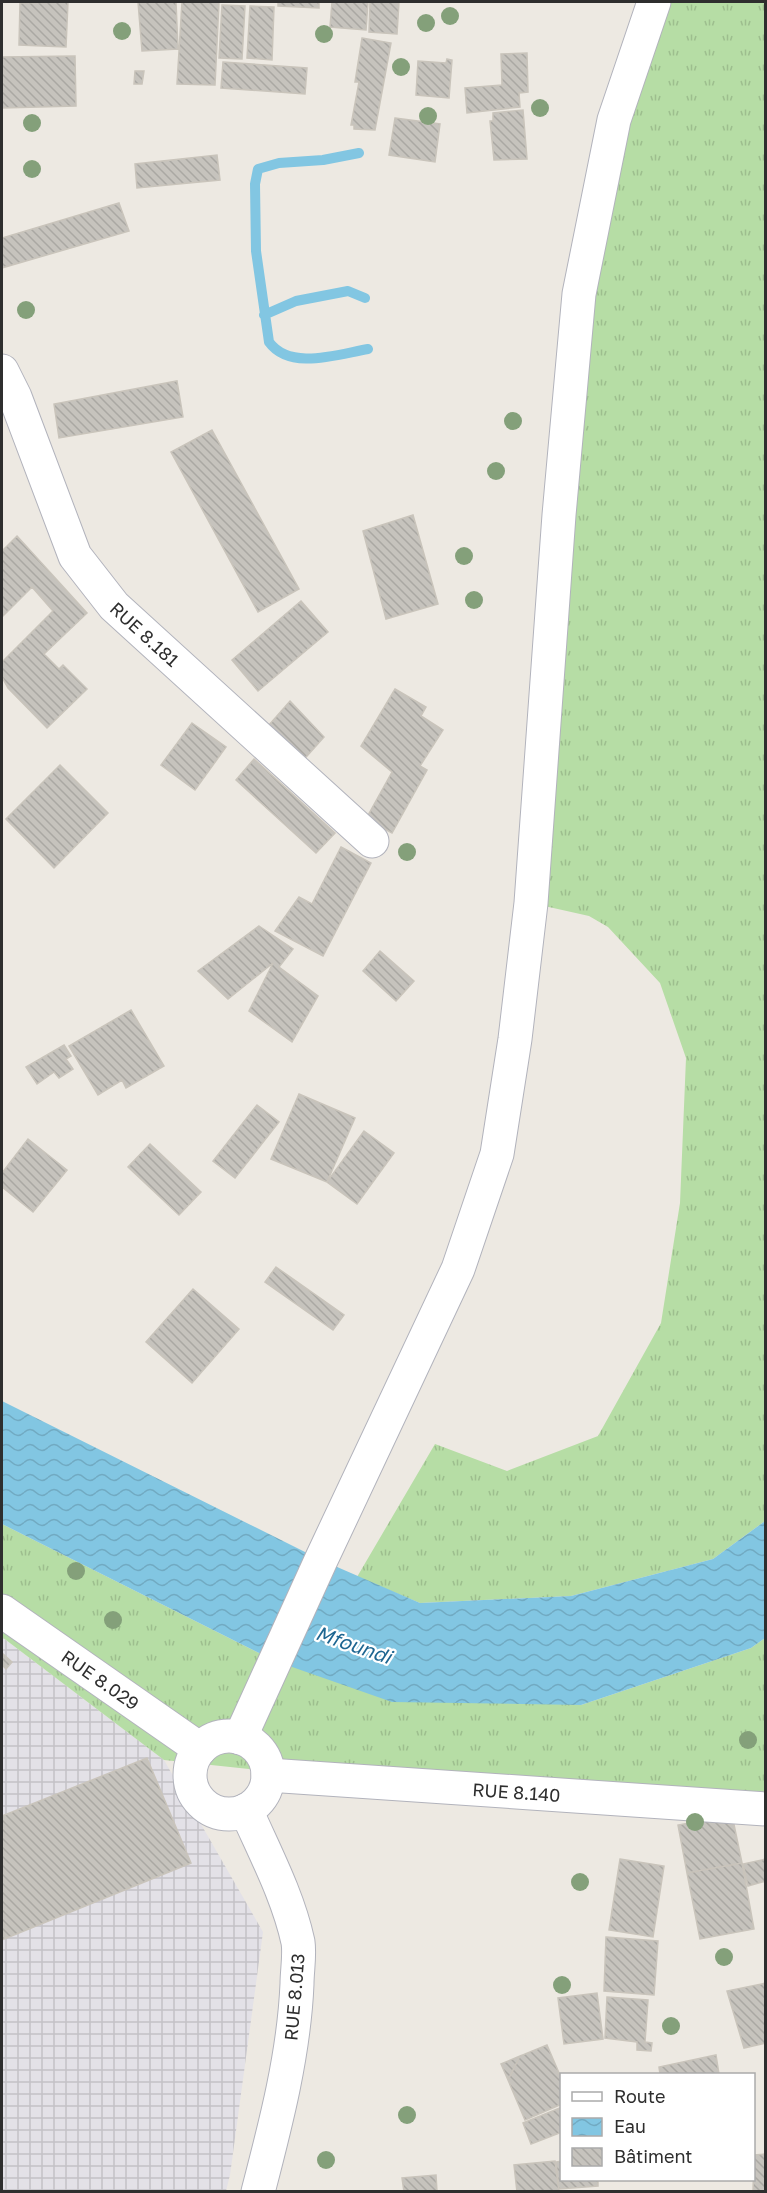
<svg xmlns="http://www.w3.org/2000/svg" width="767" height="2193" viewBox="0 0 767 2193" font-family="'Golos Text',sans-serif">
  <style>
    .industrial { fill: url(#industrial-grid) }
    .grass { fill: url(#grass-tufts) }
    .water { fill: url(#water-waves) }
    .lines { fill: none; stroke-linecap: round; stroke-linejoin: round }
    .stream { stroke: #82c6e2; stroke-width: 10 }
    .building { fill: url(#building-back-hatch); stroke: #c9c4bb; stroke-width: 1.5 }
    .street-casing { stroke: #b2b3bc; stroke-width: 35 }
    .secondary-casing { stroke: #b2b3bc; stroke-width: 35 }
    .street { stroke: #fff; stroke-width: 33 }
    .secondary { stroke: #fff; stroke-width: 33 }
    .tree { fill: #84a07a }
    .labels { text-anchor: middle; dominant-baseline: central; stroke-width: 4.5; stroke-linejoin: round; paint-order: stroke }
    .street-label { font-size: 18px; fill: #2e2e2e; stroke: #fff }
    .water-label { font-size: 20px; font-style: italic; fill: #1e6691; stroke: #fff }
  </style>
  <defs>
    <pattern id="industrial-grid" width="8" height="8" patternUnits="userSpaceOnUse" patternTransform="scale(1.5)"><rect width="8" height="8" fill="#e3e1e7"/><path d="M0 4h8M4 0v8" fill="none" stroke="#c3c1c6"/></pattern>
    <pattern id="grass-tufts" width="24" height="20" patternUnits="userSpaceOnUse" patternTransform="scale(1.5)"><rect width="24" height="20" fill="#b6dda5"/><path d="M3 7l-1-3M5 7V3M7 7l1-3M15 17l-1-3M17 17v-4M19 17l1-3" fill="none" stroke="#9dbe8e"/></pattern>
    <pattern id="water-waves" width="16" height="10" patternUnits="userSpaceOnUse" patternTransform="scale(1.5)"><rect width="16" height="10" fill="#82c6e2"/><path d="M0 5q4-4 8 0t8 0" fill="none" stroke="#71aac2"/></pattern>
    <pattern id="building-back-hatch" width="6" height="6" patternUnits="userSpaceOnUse" patternTransform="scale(1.5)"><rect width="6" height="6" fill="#c6c3bd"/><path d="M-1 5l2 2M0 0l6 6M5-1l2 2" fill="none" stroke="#aaa8a3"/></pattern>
  </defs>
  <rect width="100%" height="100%" fill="#ede9e2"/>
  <!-- industrial -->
  <path class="industrial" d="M2 1637 164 1760 263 1932 230 2175 226 2191H2Z"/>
  <!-- grass -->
  <path class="grass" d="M654 2H765V1521L713 1559 571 1596 420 1603 357 1577 435 1444 507 1471 598 1436 661 1323 680 1203 686 1058 660 983 608 927 589 916 531 903 579 294Z
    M2 1524 275 1661 581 1705 751 1648 765 1638V1809L389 1784 164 1760 2 1637Z"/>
  <!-- water -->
  <path class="water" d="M2 1401 321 1560 420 1603 571 1596 713 1559 765 1521V1638L751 1648 581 1705 392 1702 275 1661 2 1524Z"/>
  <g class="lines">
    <!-- stream -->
    <path class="stream" d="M359 153 323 160 279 163 258 169 255 184 256 251 269 342C290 371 338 354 368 349
      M264 315 296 301 348 291 365 298"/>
  </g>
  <!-- building -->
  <path class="building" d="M68 2 66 47 19 45 20 3Z
    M138 2H176L178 49 142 51Z
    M182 2H219L215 85 177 84Z
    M278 2H319V8L278 6Z
    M332 2H368L366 30 330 27Z
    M370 2H399L397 34 369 32Z
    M222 5 245 6 242 59 219 58Z
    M250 6 274 7 272 60 247 58Z
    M362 38 391 43 375 130 354 129V125H351L359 82H355Z
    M527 53 528 92 519 93 520 107 467 113 465 88 502 85 501 54Z
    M75 56 76 106 2 108V57Z
    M447 59 452 60 449 98 416 95 418 61 446 63Z
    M223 62 307 68 305 94 221 88Z
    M135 71H144L142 84H134Z
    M523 110 527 159 494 160 490 121H493V113Z
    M395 118 440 124 435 162 389 155Z
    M217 155 220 180 137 188 135 164Z
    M119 203 129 231 2 268V238Z
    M177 381 183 417 59 438 54 404Z
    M212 430 299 589 258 612 171 452Z
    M413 515 438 604 386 619 363 531Z
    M17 536 87 613 44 654 59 669 63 665 87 689 47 728 8 688 2 677V662L53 611 32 587 2 617V551Z
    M301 601 328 632 258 691 232 660Z
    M395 689 426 707 421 716 443 730 420 766 427 770 392 833 366 819 392 772 361 746Z
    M290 701 324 737 299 765 262 733Z
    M192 723 226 747 195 790 161 765Z
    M254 759 335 833 316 853 236 780Z
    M60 765 108 813 54 868 6 819Z
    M341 847 371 863 323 956 275 931 299 897 312 904Z
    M259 926 293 949 279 967 318 996 292 1042 249 1011 273 963 228 999 198 971Z
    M380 951 414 981 396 1001 363 971Z
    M131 1010 164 1066 126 1088 122 1080 98 1095 69 1046Z
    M64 1045 71 1056 66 1059 73 1069 59 1078 54 1072 37 1084 26 1067Z
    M299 1094 355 1118 327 1182 271 1159Z
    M257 1105 279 1122 235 1178 213 1161Z
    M364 1131 394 1153 357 1204 327 1182Z
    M28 1139 67 1170 33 1212 2 1187V1173Z
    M150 1144 201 1192 179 1215 128 1167Z
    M276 1267 344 1315 333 1330 265 1282Z
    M193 1289 239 1329 192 1383 146 1342Z
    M2 1653 12 1662 6 1669 2 1665Z
    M147 1758 191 1863 2 1940V1816Z
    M732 1815 742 1863 687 1873 678 1825Z
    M620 1859 664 1866 653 1937 609 1930Z
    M766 1859V1881L748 1886 743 1864Z
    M742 1863 754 1929 700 1939 687 1873Z
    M606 1937 658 1941 654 1995 604 1991Z
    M766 1983V2043L744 2048 727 1991Z
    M597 1993 603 2039 564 2044 558 1998Z
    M607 1997 648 2000 645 2042 652 2043 651 2051 637 2050V2042L605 2038Z
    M547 2045 562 2080V2104L525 2120 508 2080 520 2056Z
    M716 2055 719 2074H660L659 2067Z
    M520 2056 508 2080 501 2064Z
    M562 2107V2132L531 2144 523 2123Z
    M766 2154V2192H753L754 2155Z
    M555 2161 559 2192H517L514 2165Z
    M562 2161V2180H598V2186L559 2189 556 2162Z
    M436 2175 437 2192H404L402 2178Z"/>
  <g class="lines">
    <defs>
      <g id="street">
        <path id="s1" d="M2 371 15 397 75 556 114 606 372 841"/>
      </g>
      <g id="secondary">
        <path id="s2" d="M2 1611 200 1749"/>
        <circle cx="229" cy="1775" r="39"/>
        <path d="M240 1738 321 1560 458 1269 497 1154 515 1039 531 903 559 515 579 294 614 120 654 2"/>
        <path id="s3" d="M268 1775 766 1809"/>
        <path d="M246 1810C265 1853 288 1896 298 1942 300 1955 297 1971 297 1984 294 2054 276 2123 258 2192"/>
      </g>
    </defs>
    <!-- street casing -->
    <use href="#street" class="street-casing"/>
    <!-- secondary casing -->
    <use href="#secondary" class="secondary-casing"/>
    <!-- street -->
    <use href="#street" class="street"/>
    <!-- secondary -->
    <use href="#secondary" class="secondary"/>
  </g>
  <!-- trees -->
  <g class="tree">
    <circle cx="450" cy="16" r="9"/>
    <circle cx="426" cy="23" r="9"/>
    <circle cx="122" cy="31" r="9"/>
    <circle cx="324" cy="34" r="9"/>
    <circle cx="401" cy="67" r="9"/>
    <circle cx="540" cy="108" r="9"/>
    <circle cx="428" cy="116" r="9"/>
    <circle cx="32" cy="123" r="9"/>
    <circle cx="32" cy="169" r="9"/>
    <circle cx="26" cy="310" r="9"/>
    <circle cx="513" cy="421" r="9"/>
    <circle cx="496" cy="471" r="9"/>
    <circle cx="464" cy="556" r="9"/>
    <circle cx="474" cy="600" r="9"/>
    <circle cx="407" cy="852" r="9"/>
    <circle cx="76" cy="1571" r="9"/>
    <circle cx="113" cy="1620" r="9"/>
    <circle cx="748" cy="1740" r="9"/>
    <circle cx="695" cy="1822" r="9"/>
    <circle cx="580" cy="1882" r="9"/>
    <circle cx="724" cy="1957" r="9"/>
    <circle cx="562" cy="1985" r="9"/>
    <circle cx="671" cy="2026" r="9"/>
    <circle cx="407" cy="2115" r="9"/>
    <circle cx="326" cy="2160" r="9"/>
  </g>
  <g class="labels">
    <!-- street labels -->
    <g class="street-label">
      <text stroke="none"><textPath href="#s1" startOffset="304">RUE 8.181</textPath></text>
      <text stroke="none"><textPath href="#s2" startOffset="120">RUE 8.029</textPath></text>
      <text stroke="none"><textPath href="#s3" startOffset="249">RUE 8.140</textPath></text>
      <text transform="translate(294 1997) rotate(-85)">RUE 8.013</text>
    </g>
    <!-- water labels -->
    <g class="water-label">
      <text transform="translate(354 1644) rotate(19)">Mfoundi</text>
    </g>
  </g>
  <!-- border -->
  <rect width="767" height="2193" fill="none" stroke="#2e2e2e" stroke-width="6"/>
  <!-- legend -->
  <rect x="560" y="2073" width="195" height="108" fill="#ffffff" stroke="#ababab" stroke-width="1.5"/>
  <rect x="572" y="2092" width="30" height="9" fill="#ffffff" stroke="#ababab" stroke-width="1.5"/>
  <text x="614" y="2103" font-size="18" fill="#2e2e2e">Route</text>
  <rect x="572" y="2118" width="30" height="18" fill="url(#water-waves)" stroke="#ababab" stroke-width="1.5"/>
  <text x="614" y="2133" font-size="18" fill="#2e2e2e">Eau</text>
  <rect x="572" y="2148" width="30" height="18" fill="url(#building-back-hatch)" stroke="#ababab" stroke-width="1.5"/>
  <text x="614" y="2163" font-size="18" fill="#2e2e2e">Bâtiment</text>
</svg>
